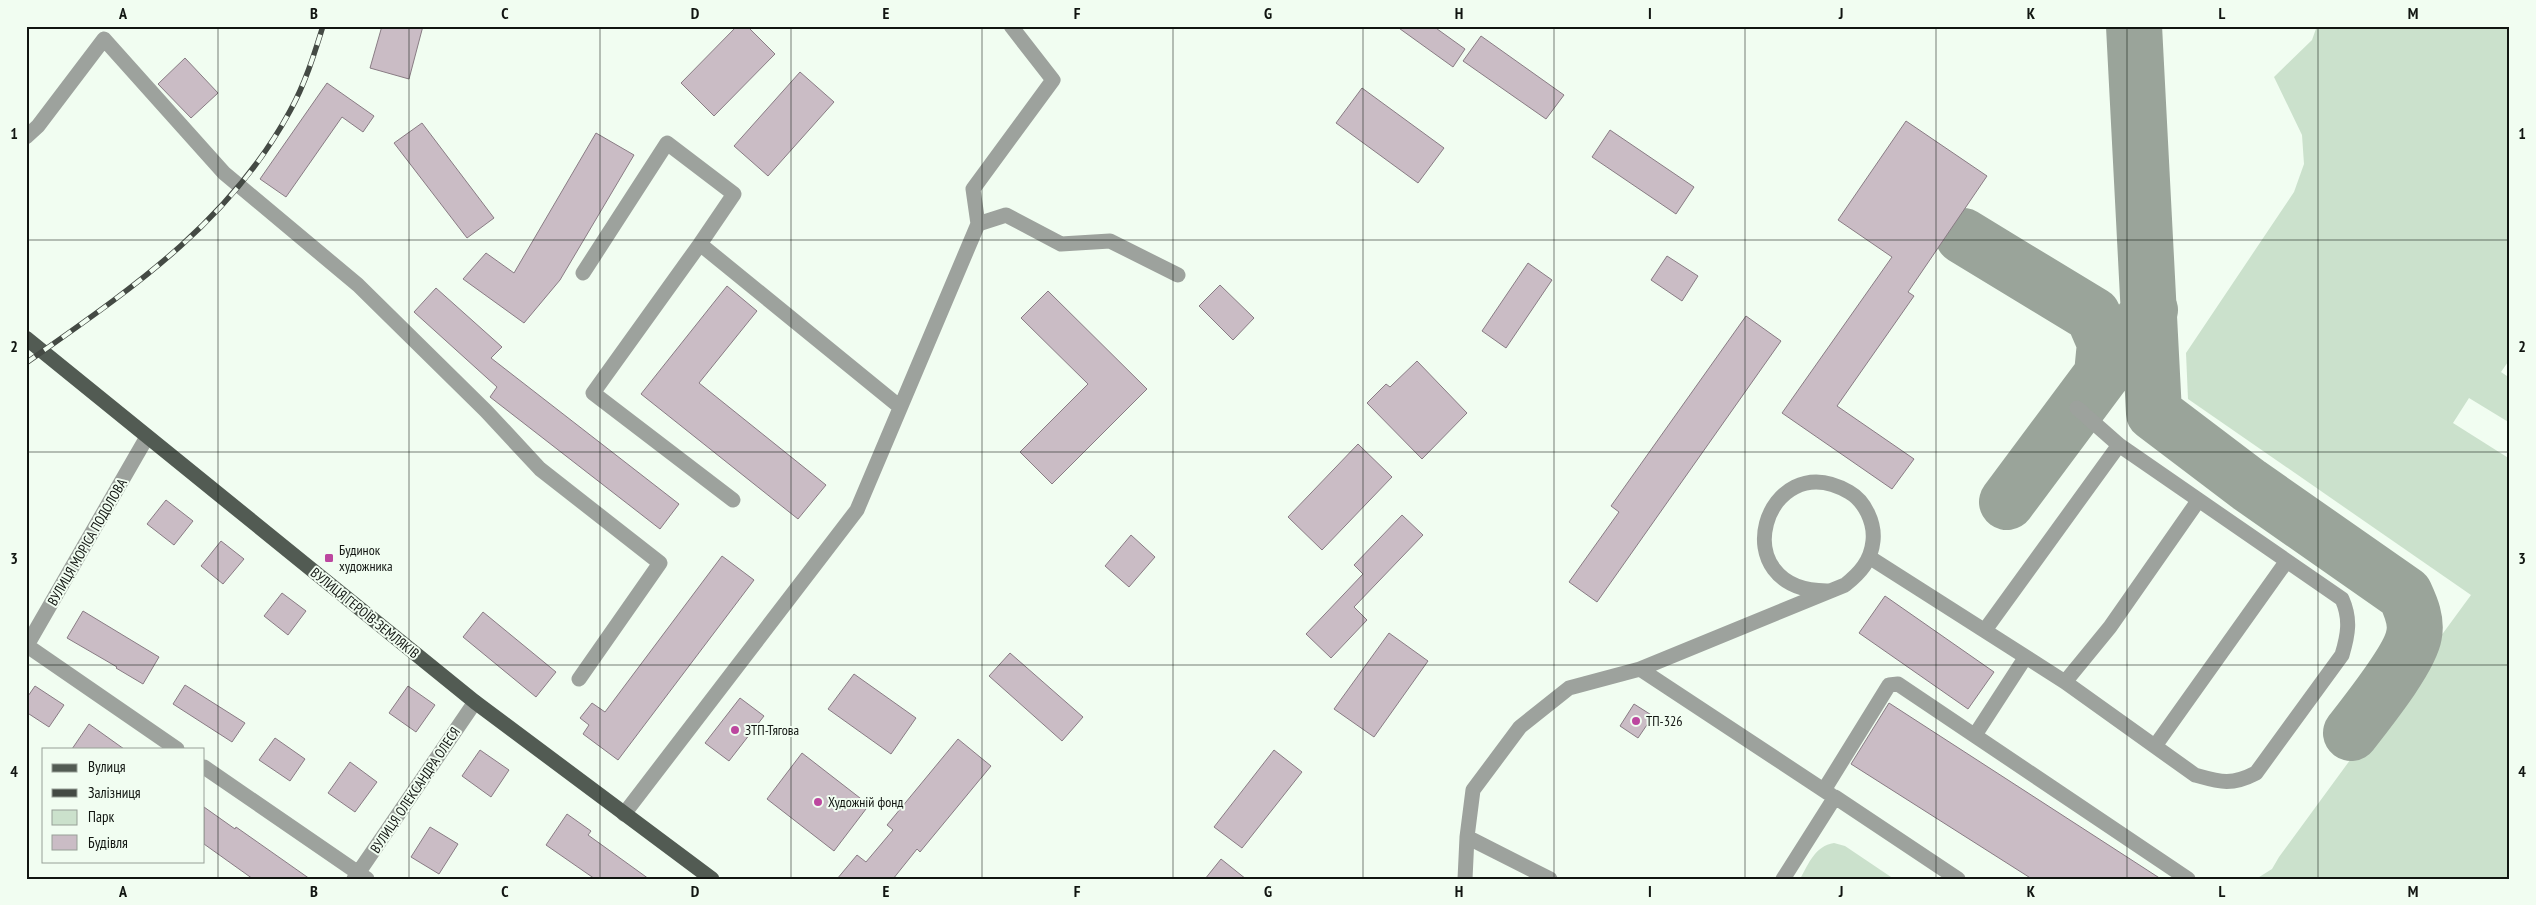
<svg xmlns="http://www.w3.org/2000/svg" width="2536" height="905" viewBox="0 0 2536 905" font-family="'PT Sans Narrow',sans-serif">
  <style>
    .green { fill: #cbe1cc }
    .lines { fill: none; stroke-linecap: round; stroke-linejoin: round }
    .taxiway { stroke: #9aa49a; stroke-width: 56 }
    .building { fill: #cabcc5; stroke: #897c84 }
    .path { stroke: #788078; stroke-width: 3; stroke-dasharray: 1 4; stroke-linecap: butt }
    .minor { stroke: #9da29d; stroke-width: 15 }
    .major { stroke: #525b53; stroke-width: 15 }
    .rail-casing { stroke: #444a44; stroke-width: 5.5 }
    .rail { stroke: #f1fdf1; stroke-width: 4; stroke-dasharray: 11; stroke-linecap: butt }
    .grid { fill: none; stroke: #111511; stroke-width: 1; stroke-opacity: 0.55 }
    .poi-dot { fill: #bc479f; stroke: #f1fdf1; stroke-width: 2 }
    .labels { text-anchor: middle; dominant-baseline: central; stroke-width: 4; stroke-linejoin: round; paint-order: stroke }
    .street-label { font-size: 14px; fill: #111511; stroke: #f1fdf1 }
    .poi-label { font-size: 14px; fill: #111511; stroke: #f1fdf1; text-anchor: start }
    .neatline { fill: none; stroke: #111511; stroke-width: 2 }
    .grid-label { font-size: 16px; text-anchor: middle; font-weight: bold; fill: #111511 }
  </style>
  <rect width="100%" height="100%" fill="#f1fdf1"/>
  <!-- green -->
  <path class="green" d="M2317 26H2510V359L2501 372 2510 378V423L2469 398 2453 423 2510 459V879H2256L2272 869 2279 857 2471 595 2188 399 2186 353 2294 192 2304 164 2302 135 2274 77 2312 40Z
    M1834 843 1845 846 1894 879H1800C1809 863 1815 846 1834 843Z"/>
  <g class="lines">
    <!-- taxiway -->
    <path class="taxiway" d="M2134 26 2154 413 2249 485 2405 594C2411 607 2417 621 2414 635 2410 659 2367 712 2351 733
      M1963 236 2093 315 2105 343 2102 374
      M2007 502 2150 310"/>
  </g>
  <!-- building -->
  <path class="building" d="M382 26H423L409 79 370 68Z
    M737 26H747L775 54 714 116 681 83Z
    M1396 26H1433L1465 49 1453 67Z
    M1481 36 1564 95 1546 119 1463 61Z
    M185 58 218 93 191 118 158 84Z
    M800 72 834 102 768 176 734 146Z
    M327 83 374 116 363 132 342 117 286 197 260 179Z
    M1362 88 1444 148 1418 183 1336 123Z
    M1906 121 1987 176 1908 292 1914 296 1837 406 1914 459 1892 489 1782 413 1892 257 1838 220Z
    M422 123 494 218 467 238 394 143Z
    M1610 130 1694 187 1676 214 1592 157Z
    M596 133 634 155 560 280 524 323 463 279 486 253 514 273Z
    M1667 256 1698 276 1682 301 1651 280Z
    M1528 263 1552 280 1506 348 1482 331Z
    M1220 285 1254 318 1233 340 1199 306Z
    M727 286 757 311 699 383 826 485 798 519 641 394Z
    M436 288 502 347 491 358 679 504 660 529 490 397 497 387 414 312Z
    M1048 291 1147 389 1052 484 1020 452 1088 384 1021 318Z
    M1746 316 1781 341 1597 602 1569 582 1619 512 1611 506Z
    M1417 361 1467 413 1422 459 1367 403 1386 384 1390 387Z
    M1358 444 1392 477 1322 550 1288 517Z
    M166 500 193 521 174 545 147 524Z
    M1402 515 1423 535 1354 607 1367 620 1331 658 1306 634 1363 574 1354 565Z
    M1131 535 1155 557 1129 587 1105 566Z
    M221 541 244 559 223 584 201 566Z
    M722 556 754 580 618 760 583 734 589 725 580 718 592 703 605 712Z
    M282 593 306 611 288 635 264 616Z
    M1885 596 1994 672 1968 709 1859 633Z
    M83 611 159 657 143 684 116 668 117 667 67 638Z
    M483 612 556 672 536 697 463 637Z
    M1389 633 1428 661 1374 737 1334 709Z
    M1010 653 1083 717 1062 741 989 676Z
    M854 674 916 718 891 754 828 709Z
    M185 685 245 723 232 742 173 704Z
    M35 686 64 705 49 727 26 712V699Z
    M408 686 435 705 416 732 389 713Z
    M740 698 764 716 729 761 705 743Z
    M1889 703 2161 879H2032L1851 764Z
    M1634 704 1653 716 1638 738 1620 726Z
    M89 724 124 749H72Z
    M275 738 305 759 290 781 259 760Z
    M958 739 991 766 920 852 917 849 893 879H837L857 855 866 862 893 830 887 825Z
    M480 750 509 770 491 797 462 776Z
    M1274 750 1302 772 1242 848 1214 827Z
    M802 753 869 805 834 851 767 799Z
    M350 762 377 782 355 812 328 793Z
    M204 807 235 829 236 827 310 879H253L204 844Z
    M567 814 591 831 588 835 649 879H595L546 845Z
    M430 827 458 844 439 874 411 857Z
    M1221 859 1246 879H1205Z"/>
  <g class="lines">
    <!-- path -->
    <path class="path" d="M1892 879 1893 878"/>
    <!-- minor -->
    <path class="minor" d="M26 137 38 126 104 39 224 173 358 285 486 411 540 469 660 563 579 679
      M978 224 1006 215 1061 244 1110 241 1178 275
      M583 273 667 143 734 194 700 244
      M733 500 593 393 700 244 900 407
      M1869 557 2065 682 2195 775C2220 782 2231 786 2256 773L2342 655C2348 635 2351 619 2342 599L2119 445 2077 408
      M1985 630 2119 445
      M26 645 177 749
      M26 647 147 437
      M1640 669 1831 795
      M2065 682 2110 627 2198 501
      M1975 735 2025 658
      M2155 746 2286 562
      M204 767 367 879
      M1824 790 1889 685 1898 684 2188 879
      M624 814 857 510 978 224 973 189 1053 80 1011 26
      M1467 837 1550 879
      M354 879 475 702
      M1465 879 1467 837 1473 790 1520 727 1569 688 1640 669 1845 585C1860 573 1871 561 1873 541 1875 523 1865 501 1849 492 1765 443 1720 592 1828 591
      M1783 879 1835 797 1958 879"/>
    <!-- major -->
    <path class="major" d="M26 338 475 702 712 879"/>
    <defs>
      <path id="rail" d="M26 363C128 291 229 224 290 111 305 84 314 55 323 26"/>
    </defs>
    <!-- rail casing -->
    <use href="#rail" class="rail-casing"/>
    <!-- rail -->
    <use href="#rail" class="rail"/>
  </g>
  <!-- grid -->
  <path class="grid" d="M218 26V879M409 26V879M600 26V879M791 26V879M982 26V879M1173 26V879M1363 26V879M1554 26V879M1745 26V879M1936 26V879M2127 26V879M2318 26V879M26 240H2510M26 452H2510M26 665H2510"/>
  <!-- markers -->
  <g class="poi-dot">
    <rect x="324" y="553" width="10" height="10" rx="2.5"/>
    <circle cx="1636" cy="721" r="5"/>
    <circle cx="735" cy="730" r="5"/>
    <circle cx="818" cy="802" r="5"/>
  </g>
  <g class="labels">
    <!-- street labels -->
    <g class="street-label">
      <text transform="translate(87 542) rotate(-60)">ВУЛИЦЯ МОРІСА ПОДОЛОВА</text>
      <text transform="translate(365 613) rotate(39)">ВУЛИЦЯ ГЕРОЇВ-ЗЕМЛЯКІВ</text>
      <text transform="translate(415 790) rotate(-56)">ВУЛИЦЯ ОЛЕКСАНДРА ОЛЕСЯ</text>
    </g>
    <!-- poi labels -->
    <g class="poi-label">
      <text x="339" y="550">Будинок<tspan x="339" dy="16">художника</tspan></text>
      <text x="1646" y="721">ТП-326</text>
      <text x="745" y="730">ЗТП-Тягова</text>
      <text x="828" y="802">Художній фонд</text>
    </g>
  </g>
  <!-- border -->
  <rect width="2536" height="905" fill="none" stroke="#f1fdf1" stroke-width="55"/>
  <!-- legend -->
  <rect x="42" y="748" width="162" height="115" fill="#f1fdf1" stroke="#97a097"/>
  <rect x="52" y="764" width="25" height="8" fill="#525b53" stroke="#97a097"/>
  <text x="88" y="772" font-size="15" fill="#111511">Вулиця</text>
  <rect x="52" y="789" width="25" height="8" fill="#444a44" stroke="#97a097"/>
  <text x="88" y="798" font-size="15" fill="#111511">Залізниця</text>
  <rect x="52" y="810" width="25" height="15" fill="#cbe1cc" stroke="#97a097"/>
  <text x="88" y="822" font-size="15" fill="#111511">Парк</text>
  <rect x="52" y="835" width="25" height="15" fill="#cabcc5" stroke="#97a097"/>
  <text x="88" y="848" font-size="15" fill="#111511">Будівля</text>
  <rect x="28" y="28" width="2480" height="850" class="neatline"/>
  <g class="grid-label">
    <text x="123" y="19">A</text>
    <text x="314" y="19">B</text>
    <text x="505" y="19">C</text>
    <text x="695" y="19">D</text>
    <text x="886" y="19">E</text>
    <text x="1077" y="19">F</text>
    <text x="1268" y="19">G</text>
    <text x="1459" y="19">H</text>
    <text x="1650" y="19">I</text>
    <text x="1841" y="19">J</text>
    <text x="2031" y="19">K</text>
    <text x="2222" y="19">L</text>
    <text x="2413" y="19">M</text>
    <text x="14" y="139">1</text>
    <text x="2522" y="139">1</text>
    <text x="14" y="352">2</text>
    <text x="2522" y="352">2</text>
    <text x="14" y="564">3</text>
    <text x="2522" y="564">3</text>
    <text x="14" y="777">4</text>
    <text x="2522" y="777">4</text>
    <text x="123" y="897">A</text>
    <text x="314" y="897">B</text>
    <text x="505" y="897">C</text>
    <text x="695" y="897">D</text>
    <text x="886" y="897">E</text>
    <text x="1077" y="897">F</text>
    <text x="1268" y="897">G</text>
    <text x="1459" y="897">H</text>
    <text x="1650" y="897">I</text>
    <text x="1841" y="897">J</text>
    <text x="2031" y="897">K</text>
    <text x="2222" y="897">L</text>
    <text x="2413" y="897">M</text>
  </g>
</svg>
